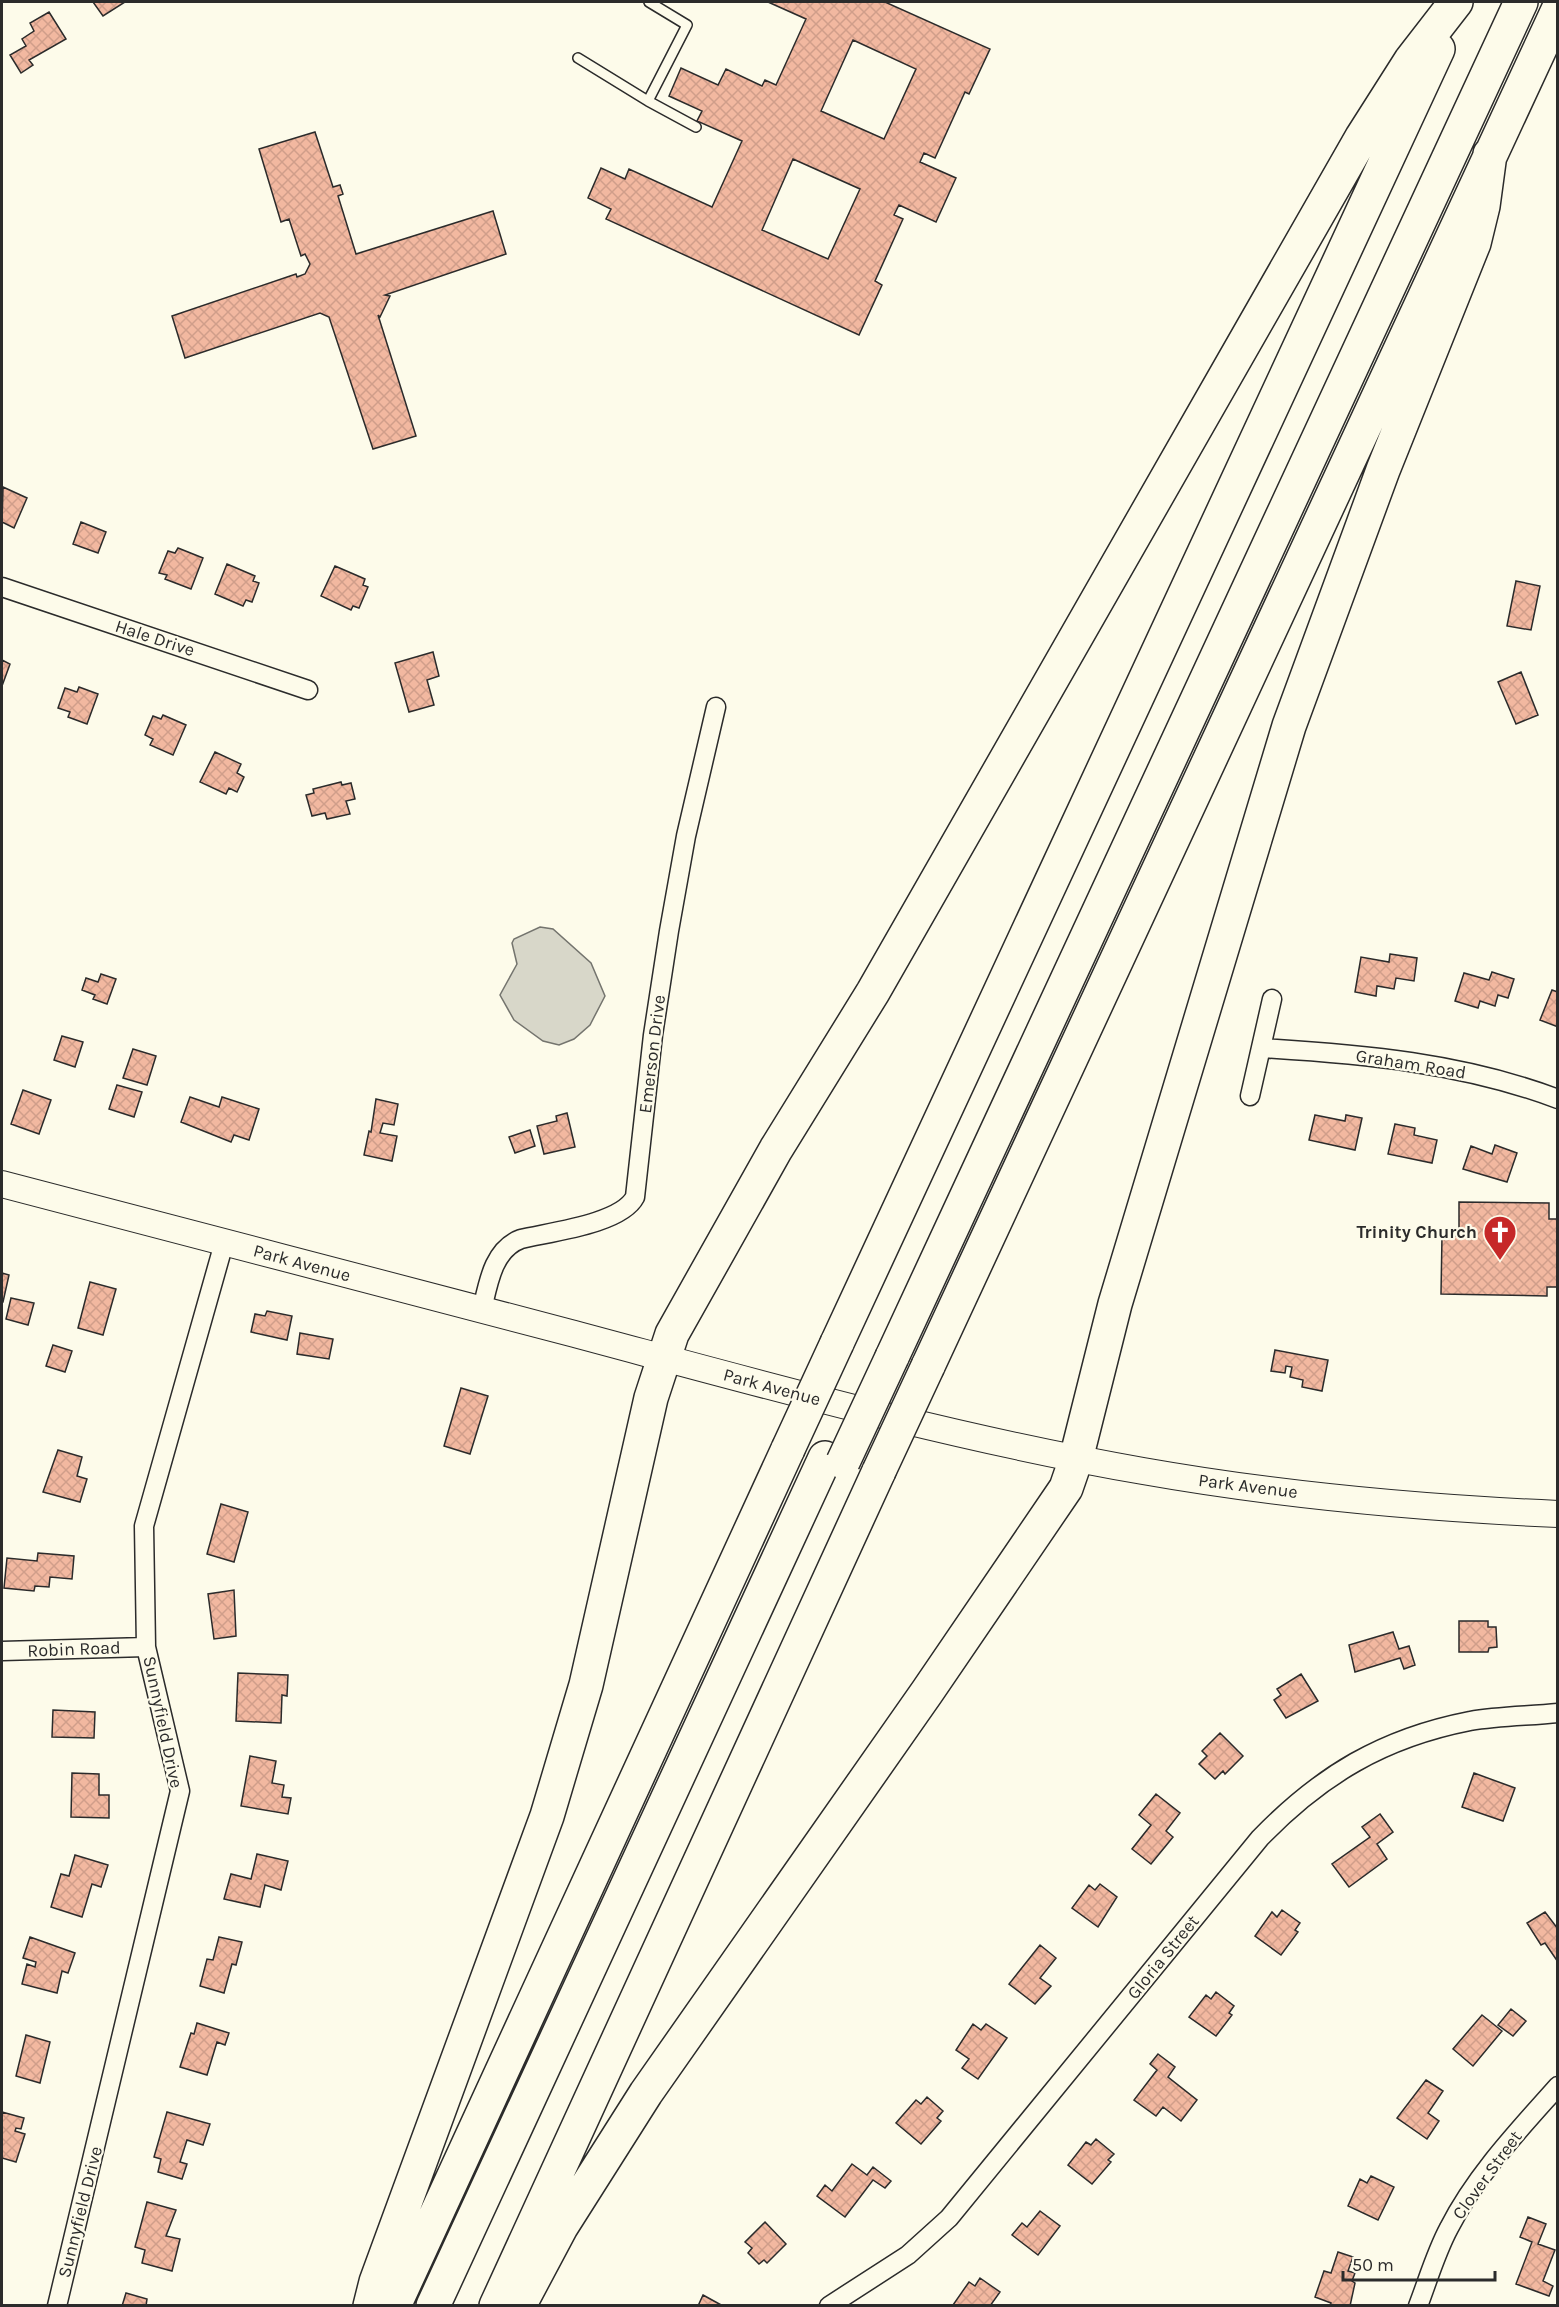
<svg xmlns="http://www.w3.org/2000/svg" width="1559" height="2307" viewBox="0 0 1559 2307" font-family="Karla,sans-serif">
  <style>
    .water { fill: #d8d7c9; stroke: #74746e; stroke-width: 1.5 }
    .building { fill: url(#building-cross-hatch); stroke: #2b2b2b; stroke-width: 1.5; fill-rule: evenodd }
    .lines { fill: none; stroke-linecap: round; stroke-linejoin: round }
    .service-casing { stroke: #2b2b2b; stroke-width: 12 }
    .minor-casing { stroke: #2b2b2b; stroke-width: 21 }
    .secondary-casing { stroke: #2b2b2b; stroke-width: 28 }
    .motorway-casing { stroke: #2b2b2b; stroke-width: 36 }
    .service { stroke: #fdfbea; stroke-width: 9 }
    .minor { stroke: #fdfbea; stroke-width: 18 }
    .secondary { stroke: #fdfbea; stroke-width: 26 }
    .motorway { stroke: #fdfbea; stroke-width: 33 }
    .motorway-bridge-casing { stroke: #2b2b2b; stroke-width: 36; stroke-linecap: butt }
    .motorway-bridge { stroke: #fdfbea; stroke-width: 33 }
    .labels { text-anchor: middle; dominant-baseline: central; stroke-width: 4.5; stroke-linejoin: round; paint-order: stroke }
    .street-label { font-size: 18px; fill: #2b2b2b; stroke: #fdfbea }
    .poi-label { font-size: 18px; font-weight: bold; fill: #2b2b2b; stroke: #fdfbea; text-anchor: end }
  </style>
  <defs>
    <pattern id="building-cross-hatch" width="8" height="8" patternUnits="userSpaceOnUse" patternTransform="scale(1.5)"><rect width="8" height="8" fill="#f2b8a0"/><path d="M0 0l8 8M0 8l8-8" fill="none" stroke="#d09e8a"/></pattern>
  </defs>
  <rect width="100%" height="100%" fill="#fdfbea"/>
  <!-- water -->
  <path class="water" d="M540 927 553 929 591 963 605 996 590 1025 574 1039 559 1045 543 1041 514 1020 500 995 517 964 512 943 514 939Z"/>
  <!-- building -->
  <path class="building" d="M93 2H125L103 16Z
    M768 2H885L990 49 969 94 965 92 935 158 924 153 920 162 956 178 936 222 899 205 894 215 903 219 875 281 882 285 859 335 606 219 611 209 588 198 601 168 625 179 629 169 712 207 742 141 697 121 702 111 669 96 681 68 718 85 726 69 762 86 765 80 776 85 806 19ZM853 40 916 69 884 139 821 111ZM793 159 860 189 828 259 762 230Z
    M49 12 66 39 29 60 33 65 21 73 10 55 26 46 22 39 34 31 30 23Z
    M315 132 333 187 340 185 343 194 338 196 356 254 493 211 506 254 385 295 390 296 380 317 378 315 416 436 373 449 329 317 320 313 185 358 172 316 296 274 297 277 305 274 310 264 305 254 301 256 289 219 281 222 259 149Z
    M3 487 27 498 14 528 2 522Z
    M81 522 106 532 98 553 73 544Z
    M178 548 203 558 191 589 165 579 167 575 159 573 168 551 175 553Z
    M227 564 255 576 253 581 259 583 252 602 246 600 243 606 215 594Z
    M335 566 365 579 363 585 368 587 359 608 353 606 351 610 321 596Z
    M1516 581 1540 586 1531 630 1507 626Z
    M433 652 439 676 427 680 434 705 409 712 395 663Z
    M2 660 10 664 2 686Z
    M1521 672 1538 715 1516 724 1498 682Z
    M79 687 98 694 87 724 68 717 70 712 58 708 65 688 77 692Z
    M163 715 186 725 173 755 150 745 153 739 145 735 153 716 161 719Z
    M215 752 241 764 237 773 244 777 237 792 229 788 226 794 200 782Z
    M341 782 342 785 351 783 355 799 346 801 350 814 327 819 325 813 312 816 306 795 314 793 313 789Z
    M1390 954 1417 958 1414 981 1396 978 1394 989 1377 986 1376 996 1355 992 1361 957 1389 962Z
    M1492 972 1514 979 1508 998 1498 995 1495 1006 1480 1001 1478 1008 1455 1001 1464 973 1489 980Z
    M101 974 116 979 107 1004 93 999 95 995 82 990 86 978 98 982Z
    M1552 990 1558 992V1027L1540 1020Z
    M62 1036 83 1042 75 1067 54 1060Z
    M133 1049 156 1056 147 1085 123 1078Z
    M117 1085 142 1092 134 1117 109 1109Z
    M23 1090 51 1100 39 1134 11 1124Z
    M190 1097 219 1107 222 1097 259 1109 249 1140 234 1135 231 1142 181 1122Z
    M376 1099 398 1104 394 1125 383 1123 380 1133 397 1136 392 1161 364 1155 369 1131 371 1132Z
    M567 1113 575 1147 544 1154 537 1126 557 1121 556 1116Z
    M1315 1115 1345 1121 1346 1115 1362 1118 1355 1150 1309 1140Z
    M1395 1124 1415 1128 1414 1135 1437 1140 1432 1163 1388 1154Z
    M530 1130 535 1146 515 1153 509 1137Z
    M1495 1145 1517 1153 1507 1182 1463 1169 1471 1146 1492 1154Z
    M1459 1202 1549 1203V1219H1558V1287H1547V1296L1441 1294 1442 1236H1459Z
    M2 1273 9 1275 3 1302H2Z
    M90 1282 116 1289 103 1335 78 1328Z
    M11 1298 34 1303 28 1325 6 1319Z
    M267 1311 292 1316 287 1340 251 1332 255 1314 265 1316Z
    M300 1333 333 1339 329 1359 297 1354Z
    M53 1345 72 1351 65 1372 46 1366Z
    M1275 1350 1328 1360 1322 1391 1302 1387 1303 1380 1290 1377 1292 1367 1286 1366 1285 1373 1271 1371Z
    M461 1388 488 1396 470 1454 444 1446Z
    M58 1450 82 1457 77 1476 87 1479 80 1502 43 1492Z
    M221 1504 248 1512 234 1562 207 1554Z
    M38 1553 74 1556 72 1579 50 1577 49 1587 35 1586 34 1591 4 1588 7 1558 37 1561Z
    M234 1590 236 1636 214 1639 208 1594Z
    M1459 1621H1488V1627H1496L1497 1647 1489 1648 1488 1652H1459Z
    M1393 1632 1399 1649 1409 1646 1415 1665 1404 1669 1400 1658 1355 1672 1349 1645Z
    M238 1673 288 1675 287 1696 282 1695 281 1723 236 1721Z
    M1301 1674 1318 1701 1286 1718 1274 1700 1281 1695 1277 1689Z
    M53 1710 95 1712 94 1738 52 1737Z
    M1220 1733 1243 1756 1225 1774 1223 1771 1215 1779 1199 1764 1207 1756 1202 1751Z
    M250 1756 276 1761 272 1783 284 1785 282 1797 291 1798 288 1814 241 1806Z
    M72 1773 99 1774V1795H109V1818L71 1817Z
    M1474 1773 1515 1788 1503 1821 1462 1807Z
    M1156 1794 1180 1813 1166 1831 1173 1837 1151 1864 1132 1849 1151 1825 1139 1815Z
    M1380 1814 1393 1832 1377 1844 1387 1859 1349 1887 1332 1864 1370 1837 1362 1827Z
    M257 1854 288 1861 281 1890 265 1885 260 1907 224 1899 231 1874 251 1879Z
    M75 1855 108 1865 101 1887 92 1884 82 1917 51 1907 61 1874 69 1876Z
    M1100 1884 1117 1897 1098 1927 1072 1908 1089 1885 1095 1890Z
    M1282 1910 1300 1923 1295 1930 1298 1932 1281 1955 1255 1936 1272 1912 1277 1917Z
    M1545 1912 1558 1929V1962L1545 1943 1541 1945 1527 1923Z
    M30 1937 75 1953 68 1973 62 1971 57 1993 22 1984 27 1964 35 1967 36 1962 23 1958Z
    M219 1937 242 1942 236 1965 232 1964 224 1993 200 1986 207 1959 213 1960Z
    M1040 1945 1056 1958 1040 1978 1051 1986 1035 2004 1009 1984Z
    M1216 1992 1234 2006 1229 2013 1232 2015 1216 2036 1189 2017 1206 1995 1211 1999Z
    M1511 2009 1526 2021 1513 2036 1498 2025Z
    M1482 2015 1502 2031 1473 2066 1453 2049Z
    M197 2023 229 2033 225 2045 217 2042 207 2075 180 2067 191 2033 194 2034Z
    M973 2024 981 2030 986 2024 1007 2038 978 2079 962 2068 969 2059 956 2050Z
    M26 2035 50 2042 40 2083 16 2076Z
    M1158 2054 1175 2067 1168 2077 1197 2100 1181 2121 1163 2107 1156 2116 1134 2100 1157 2070 1150 2064Z
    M1426 2080 1443 2091 1428 2113 1439 2121 1427 2139 1397 2118Z
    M927 2097 943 2111 937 2118 941 2121 921 2144 896 2123 916 2100 921 2104Z
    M2 2112 24 2118 21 2129 16 2128 15 2131 25 2134 16 2162 2 2158Z
    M167 2112 210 2124 203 2145 187 2140 180 2162 187 2164 182 2179 158 2172 161 2159 154 2157Z
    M1096 2139 1114 2154 1108 2160 1111 2162 1092 2184 1068 2165 1086 2142 1091 2145Z
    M852 2164 867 2175 873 2167 891 2181 885 2188 873 2180 845 2217 817 2196 825 2185 832 2191Z
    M1371 2176 1394 2187 1378 2220 1348 2206 1360 2179 1367 2183Z
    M147 2202 176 2210 166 2236 180 2239 172 2271 142 2263 145 2250 135 2247Z
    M1040 2211 1060 2226 1038 2255 1012 2235 1022 2223 1027 2227Z
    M1528 2217 1546 2224 1538 2244 1555 2250 1543 2281 1553 2286 1549 2296 1516 2284 1532 2242 1520 2237Z
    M765 2222 786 2244 767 2263 764 2260 759 2264 748 2253 752 2248 745 2242Z
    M1338 2252 1353 2257 1348 2271 1355 2273 1352 2281 1355 2283 1350 2306H1330L1331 2303 1315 2297 1324 2271 1331 2273Z
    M980 2278 1000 2292 990 2306 953 2305 969 2282 975 2286Z
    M126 2293 147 2299 146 2306H122Z
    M703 2295 723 2306H698Z"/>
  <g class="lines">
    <defs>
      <path id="service" d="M578 58 648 101 687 25 649 2
        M648 101 696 127"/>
      <path id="minor" d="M2 587 308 690
        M1261 1048C1362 1054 1463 1063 1558 1099
        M1250 1096 1272 999
        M482 1310C488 1284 493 1249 521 1239 550 1232 621 1224 635 1197L653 1035 669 931 686 836 716 707
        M2 1651 146 1647
        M57 2306 180 1791 146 1647 144 1526 224 1243
        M829 2306 908 2255 949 2218 1260 1838C1321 1775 1383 1738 1470 1721 1499 1716 1529 1716 1558 1713
        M1418 2306C1428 2280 1436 2252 1449 2228 1476 2175 1518 2131 1558 2086"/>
      <path id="secondary" d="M2 1184C190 1234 379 1282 567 1332 758 1383 948 1437 1143 1471 1279 1495 1420 1508 1558 1514"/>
      <path id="motorway" d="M837 1343 1438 49
        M892 1357 1521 2
        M928 1366 1558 10
        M370 2306 376 2282 547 1816 586 1685 651 1398 672 1334 776 1149 873 992 1362 137 1411 60 1456 2
        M394 2306 788 1449
        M433 2306 825 1458
        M496 2306 879 1471
        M519 2306 561 2227 646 2093 927 1692 1066 1488 1076 1459 1115 1304 1289 726 1383 470 1474 243 1483 206 1490 154"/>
    </defs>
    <!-- service casing -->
    <use href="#service" class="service-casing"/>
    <!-- minor casing -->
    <use href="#minor" class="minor-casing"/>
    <!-- secondary casing -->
    <use href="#secondary" class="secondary-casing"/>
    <!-- motorway casing -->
    <use href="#motorway" class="motorway-casing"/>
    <!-- service -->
    <use href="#service" class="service"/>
    <!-- minor -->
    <use href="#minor" class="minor"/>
    <!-- secondary -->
    <use href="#secondary" class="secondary"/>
    <!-- motorway -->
    <use href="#motorway" class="motorway"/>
    <defs>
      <path id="motorway-bridge" d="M788 1449 837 1343
        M843 1462 892 1357
        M879 1471 928 1366"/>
    </defs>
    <!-- motorway-bridge casing -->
    <use href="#motorway-bridge" class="motorway-bridge-casing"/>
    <!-- motorway-bridge -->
    <use href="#motorway-bridge" class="motorway-bridge"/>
  </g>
  <!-- icons -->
  <defs>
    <symbol id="church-pin" viewBox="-11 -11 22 30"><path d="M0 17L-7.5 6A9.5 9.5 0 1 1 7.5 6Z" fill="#c62828" stroke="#fdfbea"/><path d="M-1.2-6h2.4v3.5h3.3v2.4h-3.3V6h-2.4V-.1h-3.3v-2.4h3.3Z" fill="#fff"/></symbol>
  </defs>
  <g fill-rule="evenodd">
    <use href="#church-pin" x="1481" y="1213" width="38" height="52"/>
  </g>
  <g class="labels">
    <!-- street labels -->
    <g class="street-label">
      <text transform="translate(155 638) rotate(18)">Hale Drive</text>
      <text transform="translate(652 1054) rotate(-83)">Emerson Drive</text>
      <text transform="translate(1411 1064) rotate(9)">Graham Road</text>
      <text transform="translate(302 1263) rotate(15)">Park Avenue</text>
      <text transform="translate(772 1387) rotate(15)">Park Avenue</text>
      <text transform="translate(1248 1486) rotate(7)">Park Avenue</text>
      <text transform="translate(74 1649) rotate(-2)">Robin Road</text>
      <text transform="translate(163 1722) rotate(78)">Sunnyfield Drive</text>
      <text transform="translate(1163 1957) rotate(-51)">Gloria Street</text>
      <text transform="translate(1487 2175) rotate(-54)">Clover Street</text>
      <text transform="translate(80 2212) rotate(-76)">Sunnyfield Drive</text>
    </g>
    <!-- poi labels -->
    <g class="poi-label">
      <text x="1477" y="1232">Trinity Church</text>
    </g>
  </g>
  <!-- border -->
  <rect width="1559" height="2307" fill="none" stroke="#2b2b2b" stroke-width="6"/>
  <!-- scale -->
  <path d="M1343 2271v9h152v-9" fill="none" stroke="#2b2b2b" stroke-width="3"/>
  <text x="1352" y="2271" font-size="18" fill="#2b2b2b" stroke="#fdfbea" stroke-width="4.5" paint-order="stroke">50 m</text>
</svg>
